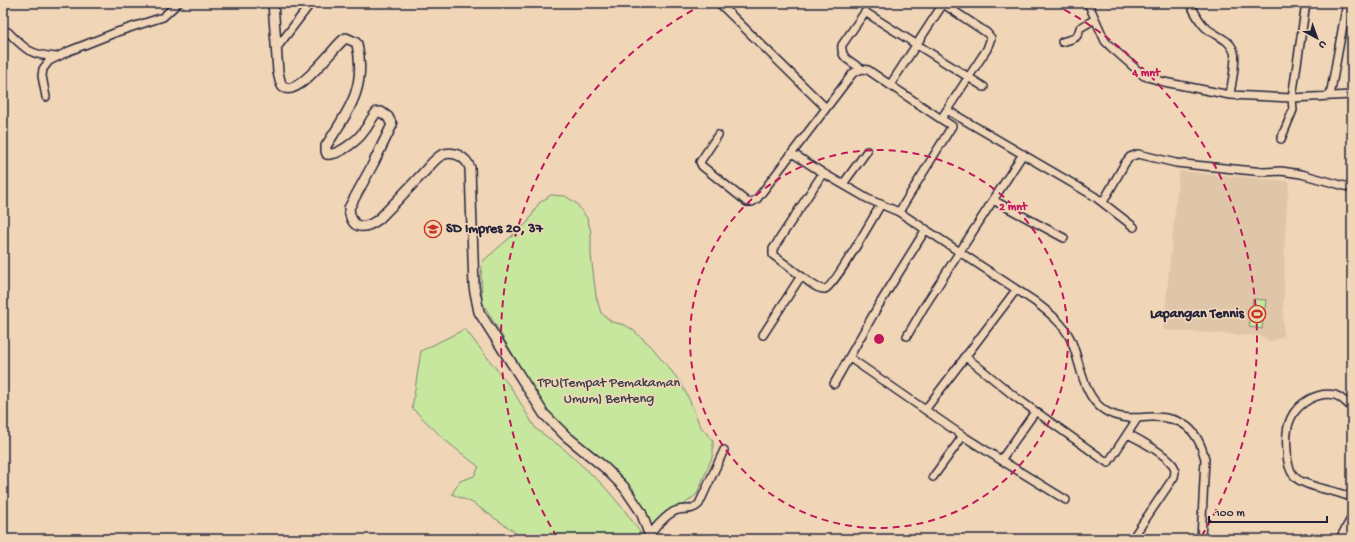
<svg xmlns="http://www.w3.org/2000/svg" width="1355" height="542" viewBox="0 0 1355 542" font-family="'Gochi Hand',sans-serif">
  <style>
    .built { fill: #e0c6a8 }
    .green { fill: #c7e79f; stroke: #74846d }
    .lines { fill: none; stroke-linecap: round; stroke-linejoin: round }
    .minor-casing { stroke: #22223b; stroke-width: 10 }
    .tertiary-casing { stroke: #22223b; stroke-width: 12 }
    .secondary-casing { stroke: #22223b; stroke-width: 14 }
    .minor { stroke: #f0d5b7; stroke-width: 7 }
    .tertiary { stroke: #f0d5b7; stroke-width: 9 }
    .secondary { stroke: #f0d5b7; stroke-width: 11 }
    .ring { fill: none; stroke: #c2185b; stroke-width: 2; stroke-dasharray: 7 5 }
    .labels { text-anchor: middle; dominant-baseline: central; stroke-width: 3.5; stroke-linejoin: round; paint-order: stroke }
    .poi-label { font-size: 14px; font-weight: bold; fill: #22223b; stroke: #f0d5b7; text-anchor: start }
    .park-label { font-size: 14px; fill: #3b404a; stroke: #f0d5b7 }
    .centre { fill: #c2185b; stroke: #f0d5b7; stroke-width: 2 }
    .ring-label { font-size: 12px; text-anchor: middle; font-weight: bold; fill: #c2185b; stroke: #f0d5b7; stroke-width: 3.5; stroke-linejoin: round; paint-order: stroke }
  </style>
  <rect width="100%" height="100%" fill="#f0d5b7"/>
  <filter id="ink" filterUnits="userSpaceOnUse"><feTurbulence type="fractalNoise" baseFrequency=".025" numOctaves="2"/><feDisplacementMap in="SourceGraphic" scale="8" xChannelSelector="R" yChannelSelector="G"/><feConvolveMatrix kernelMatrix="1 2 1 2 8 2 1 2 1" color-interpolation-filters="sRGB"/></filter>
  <g filter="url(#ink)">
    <!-- built -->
    <path class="built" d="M1179 171 1289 181 1285 234 1283 336 1271 342 1261 336 1163 330Z"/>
    <!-- green -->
    <path class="green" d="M551 195 565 196 576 203 587 218 591 232V255L596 296 601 313 612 322 625 325 633 330 651 346 681 383 689 399 700 426 713 441V455L697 494 669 517 655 531 646 517 633 488 612 467 570 438 545 409 482 302 481 274 483 261 528 222 539 203Z
      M1253 299 1266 300 1262 329 1249 327Z
      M465 329 512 389 536 429 564 449 603 485 625 511 645 539H517L519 535 473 503 452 494 460 481 474 476 479 467 446 441 412 408 421 351Z"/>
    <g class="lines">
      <defs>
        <path id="minor" d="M719 3 826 108
          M1088 3 1105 41 1111 47 1144 76 1164 82 1230 95 1292 98 1306 3
          M1190 3C1194 11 1198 20 1205 27 1214 36 1230 38 1234 52 1237 61 1231 85 1230 95
          M8 32C26 50 30 55 57 57
          M1062 42C1074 38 1077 40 1080 28L1095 19
          M276 49 311 3
          M862 69C852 62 840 59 842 45L865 12 984 87
          M1330 96 1347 3
          M46 97 42 76 43 69 49 61 69 51 117 32 163 17 178 3
          M947 110 1094 196 1134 227
          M941 119 890 85 943 4
          M718 135 700 162 702 166 747 202H752L757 199 853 73 862 69 868 70 890 85
          M1281 139 1293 110 1292 98 1352 95
          M792 153 823 173 868 199 899 212 1034 301C1047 311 1062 322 1070 338 1081 361 1081 394 1104 410 1119 420 1135 418 1151 417 1183 416 1198 430 1205 459L1201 539
          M843 184 867 151
          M993 200 1064 238
          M1103 202 1125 163 1130 157 1138 154 1176 163 1194 165 1264 172 1281 171 1301 174 1352 188
          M899 212 952 126 941 119 987 49 991 38 987 33 942 3
          M801 276C807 280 817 290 825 289 834 287 874 216 881 204
          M763 335 801 276 773 255V249L823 173
          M907 336 924 307 1023 154
          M965 356 1014 396 1108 463 1137 419
          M850 358 963 436 1001 460 1035 412
          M834 384 877 308 926 229
          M1352 408C1347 403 1341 397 1335 395 1318 391 1298 403 1291 418 1286 428 1286 440 1287 451 1287 460 1288 470 1295 477 1304 487 1337 490 1352 498
          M925 410 1016 290
          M1128 434C1140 440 1165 454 1173 465 1176 469 1175 473 1174 477L1132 539
          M1001 460 1066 500
          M933 477 963 436
          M650 534C657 526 664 517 673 512 682 506 690 513 699 504L724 450"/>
        <path id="tertiary" d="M273 3 278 72C279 76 280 84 283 87 298 98 333 48 343 40L346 38 355 42 357 44C367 89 348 111 326 146V151L327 154C338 156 358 140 364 131 369 125 371 118 377 112H381L388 117 392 125 373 164 349 208C351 229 363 231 379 219 394 204 409 188 424 172 429 167 435 158 442 155 454 150 466 157 470 168L474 287 479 312 544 414 566 436 604 467 624 487 641 512 651 539"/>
        <path id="secondary" d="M1342 539 1352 521"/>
      </defs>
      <!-- minor casing -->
      <use href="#minor" class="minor-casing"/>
      <!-- tertiary casing -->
      <use href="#tertiary" class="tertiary-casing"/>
      <!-- secondary casing -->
      <use href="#secondary" class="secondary-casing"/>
      <!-- minor -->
      <use href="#minor" class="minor"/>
      <!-- tertiary -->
      <use href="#tertiary" class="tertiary"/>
      <!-- secondary -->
      <use href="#secondary" class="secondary"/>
    </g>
  </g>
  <!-- distance rings -->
  <g class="ring">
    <circle cx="879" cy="339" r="189"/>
    <path d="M557 537A378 378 0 0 1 704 4M1054 4A378 378 0 0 1 1201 537"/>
  </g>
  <!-- icons -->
  <defs>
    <symbol id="school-ring" viewBox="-11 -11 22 22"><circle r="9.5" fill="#f0d5b7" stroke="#c8321e" stroke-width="1.5"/><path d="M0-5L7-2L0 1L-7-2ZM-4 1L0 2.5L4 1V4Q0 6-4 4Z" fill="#c8321e"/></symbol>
    <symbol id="stadium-ring" viewBox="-11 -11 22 22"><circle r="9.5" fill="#f0d5b7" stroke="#c8321e" stroke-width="1.5"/><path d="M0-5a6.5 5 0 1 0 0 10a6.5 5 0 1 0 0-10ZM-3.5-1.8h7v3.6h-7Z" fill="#c8321e"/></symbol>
  </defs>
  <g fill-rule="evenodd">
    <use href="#school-ring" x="423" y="219" width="20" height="20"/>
    <use href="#stadium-ring" x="1247" y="304" width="20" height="20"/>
  </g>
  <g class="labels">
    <!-- poi labels -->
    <g class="poi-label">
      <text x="446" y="229">SD Impres 20, 37</text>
      <text x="1244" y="314" text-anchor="end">Lapangan Tennis</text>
    </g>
    <!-- park labels -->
    <g class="park-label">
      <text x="609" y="383">TPU(Tempat Pemakaman<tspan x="609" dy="16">Umum) Benteng</tspan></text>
    </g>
  </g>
  <circle cx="879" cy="339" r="6" class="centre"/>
  <g class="ring-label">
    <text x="1146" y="76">4 mnt</text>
    <text x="1013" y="210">2 mnt</text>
  </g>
  <!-- margin -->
  <rect width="1355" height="542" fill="none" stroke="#f0d5b7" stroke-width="16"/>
  <rect x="8" y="8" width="1339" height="526" fill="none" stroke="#22223b" stroke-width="1.5" filter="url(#ink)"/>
  <!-- north arrow -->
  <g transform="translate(1317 38) rotate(139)" stroke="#f0d5b7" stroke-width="3" paint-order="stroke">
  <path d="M0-3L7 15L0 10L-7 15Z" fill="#22223b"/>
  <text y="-6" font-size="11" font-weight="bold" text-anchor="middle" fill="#22223b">U</text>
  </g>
  <!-- scale -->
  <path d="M1209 516v6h118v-6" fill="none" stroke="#22223b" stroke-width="2"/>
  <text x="1215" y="516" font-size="12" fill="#22223b" stroke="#f0d5b7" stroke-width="3" paint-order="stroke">100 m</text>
</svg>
